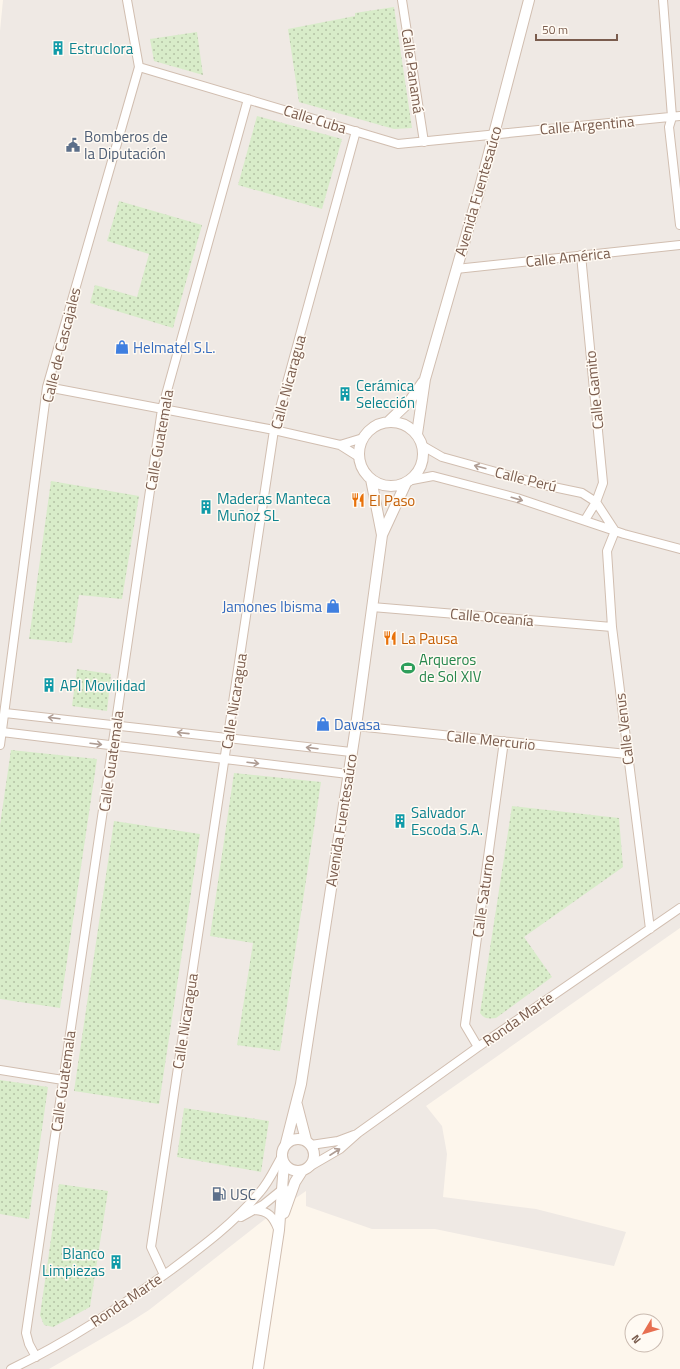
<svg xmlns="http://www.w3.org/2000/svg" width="680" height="1369" viewBox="0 0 680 1369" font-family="'Titillium Web',sans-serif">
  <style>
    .industrial { fill: #efe9e4 }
    .grass { fill: url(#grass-dots) }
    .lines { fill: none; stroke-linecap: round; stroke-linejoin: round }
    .minor-casing { stroke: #d1beb0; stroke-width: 10 }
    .tertiary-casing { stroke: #d1beb0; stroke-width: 12 }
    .minor { stroke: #fff; stroke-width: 8 }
    .tertiary { stroke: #fff; stroke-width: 10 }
    .oneway { stroke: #af9d94 }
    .labels { text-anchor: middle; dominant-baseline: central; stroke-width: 3; stroke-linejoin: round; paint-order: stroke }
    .culture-label { font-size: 15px; fill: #0d838f; stroke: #fffaf3; text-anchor: start }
    .street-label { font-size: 15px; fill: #7a5c4d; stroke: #fffaf3 }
    .service-label { font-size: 15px; fill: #4e5e75; stroke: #fffaf3; text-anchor: start }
    .shop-label { font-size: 15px; fill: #366cbe; stroke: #fffaf3; text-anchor: start }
    .food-label { font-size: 15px; fill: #c56008; stroke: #fffaf3; text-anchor: start }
    .leisure-label { font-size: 15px; fill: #27864d; stroke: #fffaf3; text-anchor: start }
  </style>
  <defs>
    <pattern id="grass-dots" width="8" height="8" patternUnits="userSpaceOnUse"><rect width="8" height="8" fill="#d8ecc9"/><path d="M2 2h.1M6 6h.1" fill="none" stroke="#b4c2a5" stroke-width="1.8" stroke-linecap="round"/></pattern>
  </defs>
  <rect width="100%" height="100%" fill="#fdf6ec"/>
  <!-- industrial -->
  <path class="industrial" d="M3 0H680V928L426 1106 442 1126 447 1154 443 1197 536 1209 626 1232 614 1266 435 1229H372L306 1206V1191L264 1220 149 1310 127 1324 49 1369H0V31Z"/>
  <!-- grass -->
  <path class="grass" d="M394 7 412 128 394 129 299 102 288 29 355 16V13Z
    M197 32 203 75 154 61 150 39Z
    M257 116 342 139 322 209 238 185Z
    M119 201 202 225 173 328 90 303 95 285 137 297 149 254 107 241Z
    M51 481 139 496 122 599 79 595 72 643 29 639Z
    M77 669 111 674 107 711 72 706Z
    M11 750 97 759 60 1008 0 999V825Z
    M234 773 321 782 280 1051 237 1045 253 943 210 936Z
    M512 806 619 818 623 867 524 937 552 977 496 1018C489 1019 484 1019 480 1013Z
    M114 821 200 834 159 1104 74 1091Z
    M0 1080 48 1087 29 1219 0 1214Z
    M184 1108 269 1121 261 1172 177 1157Z
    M59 1184 108 1191 90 1307 53 1327 44 1325 40 1315Z"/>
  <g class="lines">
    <defs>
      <path id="minor" d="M402 0 424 142
        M663 0 672 117 669 127 680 225
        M139 67 398 144 680 116
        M581 255 603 483 596 502 585 520
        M456 269 680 245
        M47 387 274 430 340 445 359 457
        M340 445 363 438
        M423 446 442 457 539 484 582 493 596 502 615 531
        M412 480 433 476 517 498 624 534 680 549
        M615 531 607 551 612 627 650 929
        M372 607 612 627
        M5 713 351 752
        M356 726 627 754
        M2 732 348 774
        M0 745 47 387 139 67 127 0
        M478 1047 465 1025 504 741
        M0 1070 63 1080
        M311 1145 338 1141 354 1135
        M309 1167 340 1149 358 1133 478 1047 680 908
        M255 1210C268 1211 273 1216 278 1229
        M241 1217 263 1205 284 1188
        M164 1275 151 1247 274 430 356 131
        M36 1357 29 1344 26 1333 162 409 248 99
        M11 1369C68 1342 120 1307 171 1270 203 1246 234 1223 260 1192 269 1182 275 1168 282 1156"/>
      <path id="tertiary" d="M389 421 409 402 423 382
        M359 454a32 32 0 1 1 64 0a32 32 0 1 1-64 0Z
        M417 434 425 379 479 191 529 0
        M371 479 382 535
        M297 1105 306 1140
        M282 1155a16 16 0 1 1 32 0a16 16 0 1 1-32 0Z
        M286 1143 301 1084 356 726 382 535 406 483
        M284 1213 295 1182 302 1171
        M258 1369 279 1230 284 1163"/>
    </defs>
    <!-- minor casing -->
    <use href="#minor" class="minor-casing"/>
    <!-- tertiary casing -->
    <use href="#tertiary" class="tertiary-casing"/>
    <!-- minor -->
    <use href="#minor" class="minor"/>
    <!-- tertiary -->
    <use href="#tertiary" class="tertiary"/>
  </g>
  <!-- one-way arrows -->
  <defs><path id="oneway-shaft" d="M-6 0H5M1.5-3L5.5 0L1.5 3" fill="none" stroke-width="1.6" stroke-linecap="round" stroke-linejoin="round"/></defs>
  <g class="oneway">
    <use href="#oneway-shaft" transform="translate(480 467) rotate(-165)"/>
    <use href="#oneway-shaft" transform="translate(517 499) rotate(16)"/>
    <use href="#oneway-shaft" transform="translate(54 718) rotate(-173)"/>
    <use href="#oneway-shaft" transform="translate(183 733) rotate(-174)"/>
    <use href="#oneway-shaft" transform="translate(96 744) rotate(7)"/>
    <use href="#oneway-shaft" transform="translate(312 748) rotate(-173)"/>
    <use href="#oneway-shaft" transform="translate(253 763) rotate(7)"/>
    <use href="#oneway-shaft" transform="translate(335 1152) rotate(-33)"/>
  </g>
  <!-- icons -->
  <defs>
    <symbol id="building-bare" viewBox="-9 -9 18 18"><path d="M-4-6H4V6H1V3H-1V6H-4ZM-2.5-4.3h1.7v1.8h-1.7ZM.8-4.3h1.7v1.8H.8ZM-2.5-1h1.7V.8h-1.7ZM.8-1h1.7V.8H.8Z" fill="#0f9aa8" stroke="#fffaf3" stroke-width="2.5" paint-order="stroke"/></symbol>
    <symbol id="civic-bare" viewBox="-9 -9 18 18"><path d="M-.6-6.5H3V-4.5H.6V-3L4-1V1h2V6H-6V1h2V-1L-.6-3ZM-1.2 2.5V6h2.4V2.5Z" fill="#5c6f8a" stroke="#fffaf3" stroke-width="2.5" paint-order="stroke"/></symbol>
    <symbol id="shop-bare" viewBox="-9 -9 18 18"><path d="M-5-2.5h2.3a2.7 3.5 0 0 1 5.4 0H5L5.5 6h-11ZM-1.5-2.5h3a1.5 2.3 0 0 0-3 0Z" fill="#3f7fe0" stroke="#fffaf3" stroke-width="2.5" paint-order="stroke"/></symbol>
    <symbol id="restaurant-bare" viewBox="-9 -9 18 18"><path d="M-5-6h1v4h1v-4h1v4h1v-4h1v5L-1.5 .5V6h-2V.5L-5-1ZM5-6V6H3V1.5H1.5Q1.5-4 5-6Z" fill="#e8710a" stroke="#fffaf3" stroke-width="2.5" paint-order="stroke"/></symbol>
    <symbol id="stadium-bare" viewBox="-9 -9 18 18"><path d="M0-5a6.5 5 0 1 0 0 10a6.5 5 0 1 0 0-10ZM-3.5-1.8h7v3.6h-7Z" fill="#2e9e5b" stroke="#fffaf3" stroke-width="2.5" paint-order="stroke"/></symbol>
    <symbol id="fuel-bare" viewBox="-9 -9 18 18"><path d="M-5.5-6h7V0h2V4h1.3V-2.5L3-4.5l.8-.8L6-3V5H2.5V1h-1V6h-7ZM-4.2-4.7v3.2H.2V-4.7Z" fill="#5c6f8a" stroke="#fffaf3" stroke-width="2.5" paint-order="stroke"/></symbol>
  </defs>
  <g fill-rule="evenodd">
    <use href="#building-bare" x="48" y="38" width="20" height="20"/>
    <use href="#civic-bare" x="63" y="135" width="20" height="20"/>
    <use href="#shop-bare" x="112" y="337" width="20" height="20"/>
    <use href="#building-bare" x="335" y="384" width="20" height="20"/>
    <use href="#restaurant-bare" x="348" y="490" width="20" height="20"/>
    <use href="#building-bare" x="196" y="497" width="20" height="20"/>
    <use href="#shop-bare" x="323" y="596" width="20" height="20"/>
    <use href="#restaurant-bare" x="380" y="628" width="20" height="20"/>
    <use href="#stadium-bare" x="398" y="658" width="20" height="20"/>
    <use href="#building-bare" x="39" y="675" width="20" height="20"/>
    <use href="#shop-bare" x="313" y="714" width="20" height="20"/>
    <use href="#building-bare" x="390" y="811" width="20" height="20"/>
    <use href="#fuel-bare" x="209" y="1184" width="20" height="20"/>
    <use href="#building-bare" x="106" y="1252" width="20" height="20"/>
  </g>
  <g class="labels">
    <!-- culture labels -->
    <g class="culture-label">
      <text x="69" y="48">Estruclora</text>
      <text x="356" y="385">Cerámica<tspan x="356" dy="17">Selección</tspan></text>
      <text x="217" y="498">Maderas Manteca<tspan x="217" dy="17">Muñoz SL</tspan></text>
      <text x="60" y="685">API Movilidad</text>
      <text x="411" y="812">Salvador<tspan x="411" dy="17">Escoda S.A.</tspan></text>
      <text x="105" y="1253" text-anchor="end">Blanco<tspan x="105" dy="17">Limpiezas</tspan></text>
    </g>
    <!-- street labels -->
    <g class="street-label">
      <text transform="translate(413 71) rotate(82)">Calle Panamá</text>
      <text transform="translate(315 119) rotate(17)">Calle Cuba</text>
      <text transform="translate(587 125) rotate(-5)">Calle Argentina</text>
      <text transform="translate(478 191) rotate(-74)">Avenida Fuentesaúco</text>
      <text transform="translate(568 257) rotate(-6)">Calle América</text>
      <text transform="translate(61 345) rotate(-76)">Calle de Cascajales</text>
      <text transform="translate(288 382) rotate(-75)">Calle Nicaragua</text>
      <text transform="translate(594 390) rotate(-96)">Calle Gamito</text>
      <text transform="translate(159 440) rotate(-80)">Calle Guatemala</text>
      <text transform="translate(526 479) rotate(14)">Calle Perú</text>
      <text transform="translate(492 617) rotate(5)">Calle Oceanía</text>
      <text transform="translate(234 701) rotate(-81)">Calle Nicaragua</text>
      <text transform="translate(624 729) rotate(-97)">Calle Venus</text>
      <text transform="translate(491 740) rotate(6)">Calle Mercurio</text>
      <text transform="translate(111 761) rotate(-82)">Calle Guatemala</text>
      <text transform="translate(341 820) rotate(-81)">Avenida Fuentesaúco</text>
      <text transform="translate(483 896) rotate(-82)">Calle Saturno</text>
      <text transform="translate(518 1019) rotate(-35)">Ronda Marte</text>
      <text transform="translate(185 1021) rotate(-81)">Calle Nicaragua</text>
      <text transform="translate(63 1081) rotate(-82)">Calle Guatemala</text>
      <text transform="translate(126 1300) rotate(-34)">Ronda Marte</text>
    </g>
    <!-- service labels -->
    <g class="service-label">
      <text x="84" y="136">Bomberos de<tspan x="84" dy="17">la Diputación</tspan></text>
      <text x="230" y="1194">USC</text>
    </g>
    <!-- shop labels -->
    <g class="shop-label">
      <text x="133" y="347">Helmatel S.L.</text>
      <text x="322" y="606" text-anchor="end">Jamones Ibisma</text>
      <text x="334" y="724">Davasa</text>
    </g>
    <!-- food labels -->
    <g class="food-label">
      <text x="369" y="500">El Paso</text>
      <text x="401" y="638">La Pausa</text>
    </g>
    <!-- leisure labels -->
    <g class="leisure-label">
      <text x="419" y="659">Arqueros<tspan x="419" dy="17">de Sol XIV</tspan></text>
    </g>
  </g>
  <!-- north arrow -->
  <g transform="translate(644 1333) rotate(232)"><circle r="19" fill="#fffaf3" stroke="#cabbb1"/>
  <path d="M0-3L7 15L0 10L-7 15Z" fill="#e76f51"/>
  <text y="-6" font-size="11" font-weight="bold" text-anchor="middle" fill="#7a5c4d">N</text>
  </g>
  <!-- scale -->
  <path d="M536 34v6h81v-6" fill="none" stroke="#7a5c4d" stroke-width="2"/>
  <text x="542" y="34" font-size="12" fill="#7a5c4d" stroke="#fffaf3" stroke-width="3" paint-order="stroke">50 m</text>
</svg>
